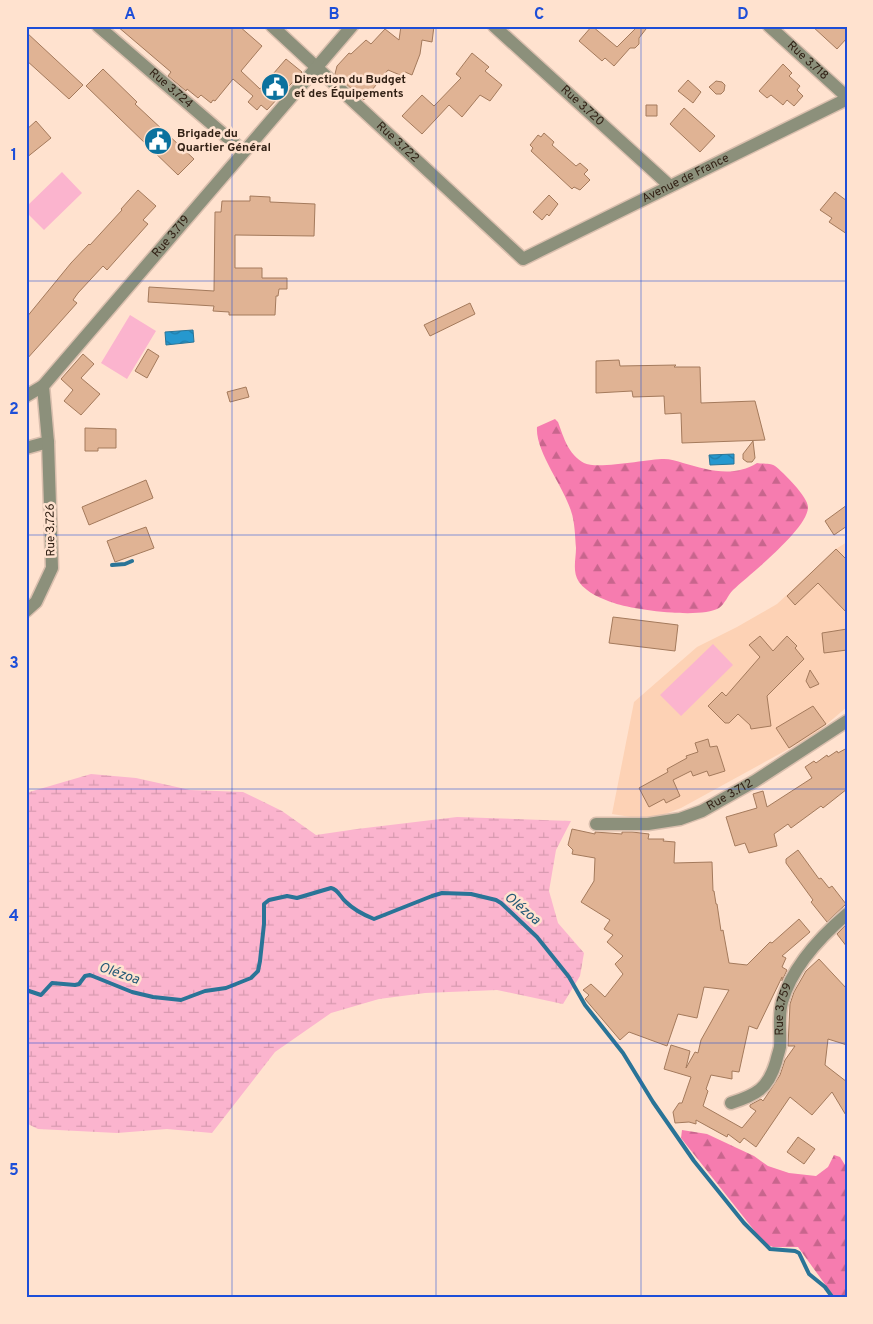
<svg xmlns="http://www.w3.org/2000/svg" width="873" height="1324" viewBox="0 0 873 1324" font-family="Overpass,sans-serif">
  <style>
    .built { fill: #fdd2b5 }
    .green { fill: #fbb4ce }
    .forest { fill: url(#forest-firs) }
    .wetland { fill: url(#wetland-marsh) }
    .water { fill: url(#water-waves); stroke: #2a7497 }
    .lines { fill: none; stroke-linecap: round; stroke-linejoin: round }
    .stream { stroke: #2a7497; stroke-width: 4 }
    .building { fill: #e0b394; stroke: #a47a5c }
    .street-casing { stroke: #dabfae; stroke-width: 15 }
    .street { stroke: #8c907b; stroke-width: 12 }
    .grid { fill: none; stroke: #1d4ed8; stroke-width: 1; stroke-opacity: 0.55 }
    .labels { text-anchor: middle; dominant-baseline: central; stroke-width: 5; stroke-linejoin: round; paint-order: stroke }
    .street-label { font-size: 12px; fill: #322115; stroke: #ffe2cf }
    .poi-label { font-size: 12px; font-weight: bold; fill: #322115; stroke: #ffe2cf; text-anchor: start }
    .water-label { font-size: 14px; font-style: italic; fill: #225976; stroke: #ffe2cf }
    .neatline { fill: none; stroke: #1d4ed8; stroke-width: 2 }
    .grid-label { font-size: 16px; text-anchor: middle; font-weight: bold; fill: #1d4ed8 }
  </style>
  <defs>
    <pattern id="forest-firs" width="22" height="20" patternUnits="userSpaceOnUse" patternTransform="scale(1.25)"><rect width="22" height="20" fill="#f67caf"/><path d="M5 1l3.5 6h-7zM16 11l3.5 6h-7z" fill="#c8658d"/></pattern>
    <pattern id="wetland-marsh" width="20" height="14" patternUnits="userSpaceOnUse" patternTransform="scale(1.25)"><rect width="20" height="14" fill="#fbb4ce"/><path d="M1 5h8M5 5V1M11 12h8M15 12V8" fill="none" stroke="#d89ab0"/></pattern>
    <pattern id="water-waves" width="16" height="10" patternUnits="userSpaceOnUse" patternTransform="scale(1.25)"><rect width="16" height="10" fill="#2698cf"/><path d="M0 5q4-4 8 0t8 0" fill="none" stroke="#217ca7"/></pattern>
  </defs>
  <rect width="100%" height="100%" fill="#ffe2cf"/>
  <!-- built -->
  <path class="built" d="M847 542V707L814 735 681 808 650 820 612 814 634 702 697 647 737 627 777 604 836 549Z"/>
  <!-- green -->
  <path class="green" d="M62 172 82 193 44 230 26 212V207Z
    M130 315 156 331 127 379 101 363Z
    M713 644 733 665 681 716 660 695Z"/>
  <!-- forest -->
  <path class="forest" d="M555 419 558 422C564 438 568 454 584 463 597 470 647 459 664 459 670 459 677 461 683 463 708 470 733 478 757 463 762 464 771 463 775 466 783 472 808 497 808 507 808 529 750 574 733 590 728 595 725 604 719 608 701 619 634 610 614 603 602 599 587 593 579 582 572 572 576 559 576 548 575 537 575 522 571 511 564 487 535 451 537 427Z
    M682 1130 707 1134 754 1156 768 1166 789 1173 816 1176 828 1167 834 1155 840 1157 847 1168V1298H835L798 1247H773L765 1244 681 1138Z"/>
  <!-- wetland -->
  <path class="wetland" d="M91 774 136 778 190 790 243 792 282 811 316 835 357 829 457 817 571 821 556 850 549 891 558 923 584 953 580 976 563 1004 497 990 425 993 379 999 331 1013 275 1052 212 1133 167 1129 117 1133 38 1129 26 1123V793Z"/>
  <!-- water -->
  <path class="water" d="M193 330 194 342 166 345 165 332Z
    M734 454V464L710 465 709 455Z"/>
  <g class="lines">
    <!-- stream -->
    <path class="stream" d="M112 565 125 564 132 561
      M26 990 41 995 52 983 75 985 79 984 85 976 90 975 132 992 153 997 181 1000 205 991 226 988 251 978 258 971 260 961 264 924V904L269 900 287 896 297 898 331 888C339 890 340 897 346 902 353 909 364 915 374 919L432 896 442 893 471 894 496 900 501 903 537 937 569 977 585 1005 623 1053 653 1102 694 1161 744 1223 770 1249 795 1251 799 1253 809 1274 825 1287 833 1298"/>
  </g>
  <!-- building -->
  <path class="building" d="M117 26H239L262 46 241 71 260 89 286 59 302 72 267 110 261 105 257 110 248 102 253 96 233 79 215 101 213 100 211 103 201 95 198 98 187 89 186 91 168 76 171 72Z
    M401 26H434L432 42 422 40 420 54 412 75 405 72 403 76 400 75 388 70 364 100 335 74 337 66 349 53 351 54 366 40 371 44 385 29 399 40Z
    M592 26 617 47 638 26H643L646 29 639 38V44L635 48H630L614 66 605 58 602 61 579 41Z
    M812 26H847V38L837 49Z
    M26 32 83 85 69 99 26 60Z
    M472 53 489 67 485 71 502 85 490 101 480 95 462 117 449 105 422 134 402 116 422 95 434 106 461 78 456 74Z
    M783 64 792 73 789 76 800 86 797 90 803 96 794 106 787 100 783 105 771 95 767 98 759 91Z
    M103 69 137 102 135 104 194 159 178 175 86 86Z
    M688 80 701 92 693 103 678 91Z
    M716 81 722 82 725 85 724 91 721 94H716L709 87Z
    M646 105H657V116H646Z
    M684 108 715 136 700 152 670 124Z
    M36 121 51 138 26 158V130Z
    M544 133 554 142 552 145 576 166 580 163 588 170 584 174 590 180 580 190 574 187 572 189 531 151 533 148 530 145 538 135 541 137Z
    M138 190 156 206 143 220 148 224 107 270 103 266 78 293 73 300 77 303 26 360V318L71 263 89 244 90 245 122 210 121 209Z
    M835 192 847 201V234L829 222 832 218 820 210Z
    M549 195 558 204 549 216 547 214 542 220 533 212Z
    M250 196 270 197V202L315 204 314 236 235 235V268H262V278H287V289H279L278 296H276L275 315H229V312L213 311 214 306 148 302 149 287 214 291 215 212H221L222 201H250Z
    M470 303 475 314 430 336 424 325Z
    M148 349 159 356 147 378 135 371Z
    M83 354 94 364 81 378 100 394 81 415 64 401 73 390 61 379Z
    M619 360 620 366 676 365 674 367H700L701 403 755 401 765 440 682 443 681 413 665 414 664 396 633 397 632 391 596 393V361Z
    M246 387 249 397 230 402 227 392Z
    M85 428 116 429V448H98V451H85Z
    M753 441 755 458 752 462H747L743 459V454Z
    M146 480 153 498 89 525 82 507Z
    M847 505V526L834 535 825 521Z
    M146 527 154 548 115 562 107 541Z
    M836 549 847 560V613L818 583 795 605 787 596Z
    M613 617 678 625 675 651 609 643Z
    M847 629V650L824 653 822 633Z
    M760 636 773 651 787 636 797 646 795 648 804 659 767 696 771 726 751 729 750 725 738 714 729 723H725L708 706 722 692 726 696 760 657 749 645Z
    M810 670 819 684 810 688 806 681Z
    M813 706 826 724 789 748 776 728Z
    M708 739 710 747 717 746 725 771 709 776 707 771 693 776 691 771 673 780 680 796 666 803 664 799 649 807 639 788 668 772 667 769 687 758 686 756 698 752 695 743Z
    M847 748V789L823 808 821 806 791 828 788 824 774 834 777 846 749 853 745 843 735 846 726 817 757 808 753 794 763 791 767 807 812 778 805 767 814 761 816 763 827 755 828 757 837 751 838 753Z
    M572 829 595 834V832L622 834V832H632L649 834 648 839H664L663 841 675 842 674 863 712 862 713 891H714L716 904H717L721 931 723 930 729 963 747 965 770 942 772 943 799 919 810 932 782 956 786 958 782 967 787 970 782 981V977L757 1029 749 1026 739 1072 732 1071V1079L711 1075 706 1089 708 1091 703 1106 742 1128 756 1111 750 1107V1105L761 1099 763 1101 771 1089 780 1075 785 1060 795 1046H788L790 1004 794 992 806 971 819 959 847 989V1045L828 1039 825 1065 847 1082V1117L832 1092 812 1115 790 1097 756 1147 744 1138 740 1143 728 1134 727 1137 696 1120V1124L689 1122 675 1123 673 1112 679 1103H682L691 1077 664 1069 671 1045 690 1051 686 1068 695 1052 698 1053 701 1040 729 990 704 987 697 1018 678 1014 667 1046 629 1032 620 1040 585 999 589 995 583 990 591 984 605 997 623 974 615 964 623 956 607 942 613 935 604 929 610 920 581 902 594 881 595 858 572 854 573 850 568 845Z
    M798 850 819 879 821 878 829 888 832 886 846 904 827 922 811 902 813 900 786 863V859Z
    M845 926 847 928V947L837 934Z
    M798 1137 815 1149 804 1164 787 1152Z"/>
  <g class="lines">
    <defs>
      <g id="street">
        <path id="s1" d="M98 26 243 151"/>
        <path id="s2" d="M272 26 523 259 847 99"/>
        <path id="s3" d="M494 26 670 186"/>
        <path id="s4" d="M769 26 847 97"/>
        <path d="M26 396 43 386"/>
        <path id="s5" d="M26 448 48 442 43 386 352 26"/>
        <path d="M26 611 36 602 52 568 48 442"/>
        <path id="s6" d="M596 824H648L680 819 702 811 755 781 847 721"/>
        <path id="s7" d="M731 1103C756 1095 768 1089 776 1062 777 1057 779 1052 780 1047 781 1032 778 1017 782 1002 792 967 820 937 847 914"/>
      </g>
    </defs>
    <!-- street casing -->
    <use href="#street" class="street-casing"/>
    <!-- street -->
    <use href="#street" class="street"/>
  </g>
  <!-- grid -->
  <path class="grid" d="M232 26V1298M436 26V1298M641 26V1298M26 281H847M26 535H847M26 789H847M26 1043H847"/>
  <!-- icons -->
  <defs>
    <symbol id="civic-disc" viewBox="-11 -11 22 22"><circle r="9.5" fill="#0b719e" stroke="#ffe2cf"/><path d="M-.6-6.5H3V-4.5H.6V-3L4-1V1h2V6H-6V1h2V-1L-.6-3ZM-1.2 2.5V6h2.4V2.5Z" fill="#fff"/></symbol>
  </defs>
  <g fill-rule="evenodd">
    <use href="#civic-disc" x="259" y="71" width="32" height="32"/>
    <use href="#civic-disc" x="142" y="125" width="32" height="32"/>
  </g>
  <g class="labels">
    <!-- street labels -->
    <g class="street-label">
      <text stroke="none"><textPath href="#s4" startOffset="52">Rue 3.718</textPath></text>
      <text stroke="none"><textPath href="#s1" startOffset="96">Rue 3.724</textPath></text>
      <text stroke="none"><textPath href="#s3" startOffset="119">Rue 3.720</textPath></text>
      <text stroke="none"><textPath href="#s2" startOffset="171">Rue 3.722</textPath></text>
      <text stroke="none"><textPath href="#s2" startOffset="524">Avenue de France</textPath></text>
      <text stroke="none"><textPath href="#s5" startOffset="276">Rue 3.719</textPath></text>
      <text transform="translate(51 530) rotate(-91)">Rue 3.726</text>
      <text stroke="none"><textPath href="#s6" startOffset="140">Rue 3.712</textPath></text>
      <text stroke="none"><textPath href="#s7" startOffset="118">Rue 3.759</textPath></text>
    </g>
    <!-- poi labels -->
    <g class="poi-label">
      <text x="294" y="80">Direction du Budget<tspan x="294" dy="14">et des Équipements</tspan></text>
      <text x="177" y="134">Brigade du<tspan x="177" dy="14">Quartier Général</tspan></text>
    </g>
    <!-- water labels -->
    <g class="water-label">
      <text transform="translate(522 909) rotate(40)">Olézoa</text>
      <text transform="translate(119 974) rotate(19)">Olézoa</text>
    </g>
  </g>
  <!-- border -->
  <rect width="873" height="1324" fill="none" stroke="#ffe2cf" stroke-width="55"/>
  <rect x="28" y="28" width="818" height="1268" class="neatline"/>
  <g class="grid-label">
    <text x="130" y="19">A</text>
    <text x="334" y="19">B</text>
    <text x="539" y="19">C</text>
    <text x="743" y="19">D</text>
    <text x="14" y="160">1</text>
    <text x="14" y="414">2</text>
    <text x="14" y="668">3</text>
    <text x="14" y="921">4</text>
    <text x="14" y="1175">5</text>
  </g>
</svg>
